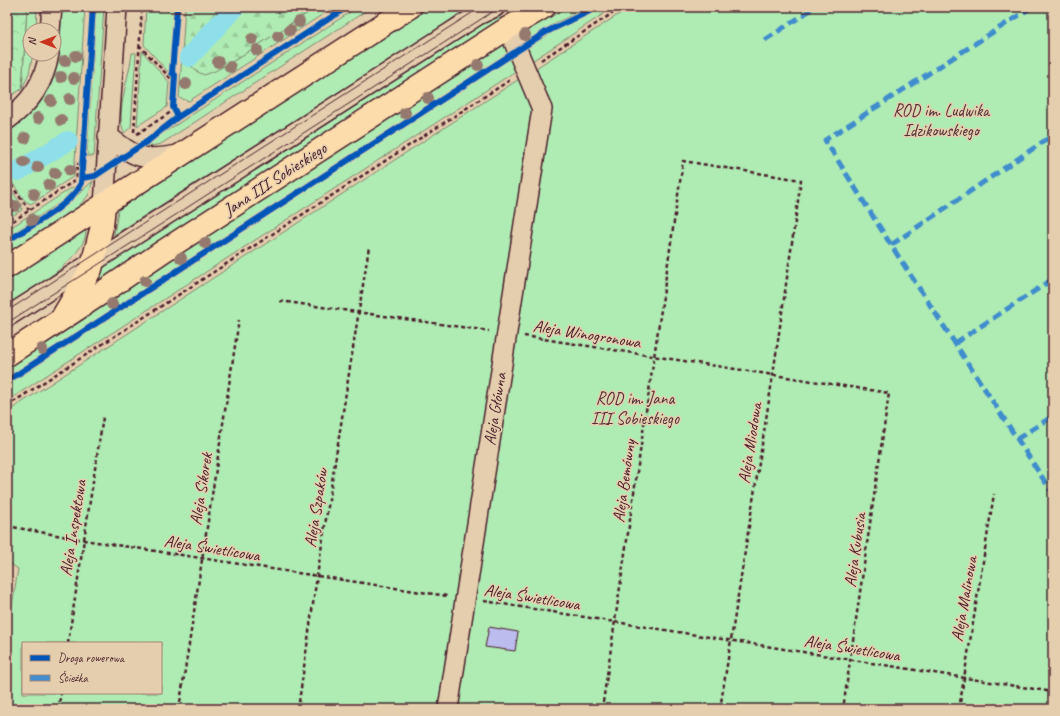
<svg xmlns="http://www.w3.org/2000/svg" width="1060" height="716" viewBox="0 0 1060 716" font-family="Caveat,sans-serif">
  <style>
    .green { fill: #afecb3; stroke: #7c866f; fill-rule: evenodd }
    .forest { fill: url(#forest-firs); stroke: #7c866f }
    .park { fill: url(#park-crowns); stroke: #7c866f }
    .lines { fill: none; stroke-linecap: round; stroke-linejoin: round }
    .canal { stroke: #8edfe9; stroke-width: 20 }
    .building { fill: #bcbcee; stroke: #4a1f2b }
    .minor-casing { stroke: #4a1f2b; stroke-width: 22 }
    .major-casing { stroke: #4a1f2b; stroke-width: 25 }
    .path { stroke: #4a1f2b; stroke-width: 2.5; stroke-dasharray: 4 3; stroke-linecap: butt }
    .minor { stroke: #e5ceae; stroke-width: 19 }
    .major { stroke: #fddcac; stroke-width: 22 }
    .tram { stroke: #4a1f2b; stroke-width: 1 }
    .quiet { stroke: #418dcd; stroke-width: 5; stroke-dasharray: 10 5; stroke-linecap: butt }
    .cycleway-casing { stroke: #e5ceae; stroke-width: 8 }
    .cycleway { stroke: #0057b8; stroke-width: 6 }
    .tree { fill: #95796e }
    .labels { text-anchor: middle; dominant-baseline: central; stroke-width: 3; stroke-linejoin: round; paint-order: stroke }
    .park-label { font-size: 17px; fill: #543439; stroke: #e5ceae }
    .street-label { font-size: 17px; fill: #4a1f2b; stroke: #e5ceae }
  </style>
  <defs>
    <pattern id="forest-firs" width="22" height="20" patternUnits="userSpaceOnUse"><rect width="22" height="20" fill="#afecb3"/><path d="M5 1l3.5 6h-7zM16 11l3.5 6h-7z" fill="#98ca9a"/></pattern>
    <pattern id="park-crowns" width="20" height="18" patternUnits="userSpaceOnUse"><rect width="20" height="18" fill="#afecb3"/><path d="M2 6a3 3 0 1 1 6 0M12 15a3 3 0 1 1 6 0" fill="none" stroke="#98ca9a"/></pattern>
  </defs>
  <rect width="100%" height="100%" fill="#e5ceae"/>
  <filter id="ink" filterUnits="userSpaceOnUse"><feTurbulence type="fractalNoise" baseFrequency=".025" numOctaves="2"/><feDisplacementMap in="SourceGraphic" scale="8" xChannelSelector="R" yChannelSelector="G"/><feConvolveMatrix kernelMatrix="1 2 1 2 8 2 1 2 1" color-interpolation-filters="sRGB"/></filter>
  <g filter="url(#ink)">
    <!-- green -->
    <path class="green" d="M27 7H37L36 30H30V54H33L29 73 22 89Z
      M62 7H85L74 176 31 204 25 201 7 175V133C61 95 58 68 62 7Z
      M96 7H104L94 156H87Z
      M146 7H174L170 74 144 45Z
      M317 7H334L189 101 179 98 182 55 196 71 235 60Z
      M358 7H372L161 144 146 147 162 134Z
      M430 7H468L441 27 114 235 118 210Z
      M568 7H589L555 23 521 45 519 34Z
      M605 7H614L529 63 523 50 565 25Z
      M630 7H1053V709H7V637L18 569 7 561V412ZM23 643H161V693H23Z
      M498 14 502 19 181 226 92 285 105 266Z
      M504 44 511 51 7 378V369L83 320 193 245Z
      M142 51 169 82 167 107 137 126Z
      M132 53H136L131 127 124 133C115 113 130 75 132 53Z
      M513 56 519 69 7 401V385Z
      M93 181 88 196 77 208 7 254V244L69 203Z
      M7 184 21 204 22 210 7 219Z
      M73 187 74 188 61 202 7 237V230Z
      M86 230C87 258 28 292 7 305V281Z"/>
    <!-- forest -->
    <path class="forest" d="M185 7H317L235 60 215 71 204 75 196 71 182 55Z"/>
    <!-- park -->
    <path class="park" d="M7 7H27L22 89 7 98Z"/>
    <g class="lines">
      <!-- canal -->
      <path class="canal" d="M189 57 235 7
        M18 171 68 141"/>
    </g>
    <!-- building -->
    <path class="building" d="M489 627 518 632 515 651 485 647Z"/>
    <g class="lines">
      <defs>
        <path id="minor" d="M50 30 52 7
          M7 120C31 102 44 83 49 54
          M108 136C137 159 142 161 179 155
          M104 205 117 7
          M7 317 478 15 495 7
          M448 709 542 109 508 28"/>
        <path id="major" d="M7 267 410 7
          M63 316 91 269 102 226 104 205
          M7 355 103 292 162 252 508 28 544 7"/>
      </defs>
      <!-- minor casing -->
      <use href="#minor" class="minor-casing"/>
      <!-- major casing -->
      <use href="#major" class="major-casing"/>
      <!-- path -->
      <path class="path" d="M139 45 175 83
        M541 60 622 7
        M134 132 142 7
        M137 134 174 110
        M7 179 29 210
        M7 225 74 181 77 176V164H80
        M280 301 489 331
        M524 336 889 393 843 709
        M7 406 510 80
        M7 526 84 540 447 596
        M484 601 1053 692
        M68 643 103 417
        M58 709 61 693
        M179 709 239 320
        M298 709 317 576 369 247
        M602 709 683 161 801 180 773 375 720 709
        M959 709 994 494"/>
      <!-- minor -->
      <use href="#minor" class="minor"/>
      <!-- major -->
      <use href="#major" class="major"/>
      <!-- tram -->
      <path class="tram" d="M7 311 481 7
        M7 323 500 7"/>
      <!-- quiet -->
      <path class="quiet" d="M1032 7 825 140 891 245 1053 494
        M765 40 815 7
        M891 245 1053 135
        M955 343 1053 279
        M1017 439 1053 416"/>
      <defs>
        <path id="cycleway" d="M177 7 172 73 175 75 173 107 178 117 347 7
          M82 178 95 176 149 140 178 117
          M7 241C29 226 70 207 81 183L93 7
          M7 381 546 32 598 7"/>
      </defs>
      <!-- cycleway casing -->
      <use href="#cycleway" class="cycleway-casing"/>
      <!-- cycleway -->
      <use href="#cycleway" class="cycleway"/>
    </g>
    <!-- trees -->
    <g class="tree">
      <circle cx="299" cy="22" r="6"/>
      <circle cx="290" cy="30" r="6"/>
      <circle cx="525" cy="35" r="6"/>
      <circle cx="278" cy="36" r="6"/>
      <circle cx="252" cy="39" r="6"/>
      <circle cx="257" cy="50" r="6"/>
      <circle cx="76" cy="56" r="6"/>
      <circle cx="65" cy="61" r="6"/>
      <circle cx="218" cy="62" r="6"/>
      <circle cx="478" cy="65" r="6"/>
      <circle cx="230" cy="67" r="6"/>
      <circle cx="61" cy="77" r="6"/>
      <circle cx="74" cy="78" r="6"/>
      <circle cx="186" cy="84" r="6"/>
      <circle cx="428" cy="98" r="6"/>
      <circle cx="70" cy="99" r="6"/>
      <circle cx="51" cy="101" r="6"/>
      <circle cx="405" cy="113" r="6"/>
      <circle cx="38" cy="118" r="6"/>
      <circle cx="61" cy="120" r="6"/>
      <circle cx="25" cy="138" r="6"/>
      <circle cx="24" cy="162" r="6"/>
      <circle cx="38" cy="167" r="6"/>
      <circle cx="70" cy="170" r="6"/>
      <circle cx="55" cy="173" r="6"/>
      <circle cx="49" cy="185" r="6"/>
      <circle cx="34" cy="194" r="6"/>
      <circle cx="15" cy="206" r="6"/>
      <circle cx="32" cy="220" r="6"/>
      <circle cx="205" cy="243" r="6"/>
      <circle cx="181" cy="258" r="6"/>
      <circle cx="145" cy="281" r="6"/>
      <circle cx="112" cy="304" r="6"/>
      <circle cx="42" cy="349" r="6"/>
    </g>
  </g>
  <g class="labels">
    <!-- park labels -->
    <g class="park-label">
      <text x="941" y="110">ROD im. Ludwika<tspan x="941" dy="20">Idzikowskiego</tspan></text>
      <text x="635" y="398">ROD im. Jana<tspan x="635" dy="20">III Sobieskiego</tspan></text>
    </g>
    <!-- street labels -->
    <g class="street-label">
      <text transform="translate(275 179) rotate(-33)">Jana III Sobieskiego</text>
      <text transform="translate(587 334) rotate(9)">Aleja Winogronowa</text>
      <text transform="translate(495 409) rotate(-81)">Aleja Główna</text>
      <text transform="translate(750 443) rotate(-81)">Aleja Miodowa</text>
      <text transform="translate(624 481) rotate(-82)">Aleja Bemówny</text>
      <text transform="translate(201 489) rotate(-81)">Aleja Sikorek</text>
      <text transform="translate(316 508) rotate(-81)">Aleja Szpaków</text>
      <text transform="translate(73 528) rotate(-81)">Aleja Inspektowa</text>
      <text transform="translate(212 548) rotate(9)">Aleja Świetlicowa</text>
      <text transform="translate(855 550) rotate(-82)">Aleja Kubusia</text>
      <text transform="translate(532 597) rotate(9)">Aleja Świetlicowa</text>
      <text transform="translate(964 599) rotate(-80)">Aleja Malinowa</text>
      <text transform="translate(852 648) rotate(9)">Aleja Świetlicowa</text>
    </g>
  </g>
  <!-- margin -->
  <rect width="1060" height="716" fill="none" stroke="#e5ceae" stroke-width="24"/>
  <rect x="12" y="12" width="1036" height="692" fill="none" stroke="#4a1f2b" stroke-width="1.5" filter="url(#ink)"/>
  <!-- legend -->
  <rect x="22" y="642" width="140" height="52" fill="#e5ceae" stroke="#a7887a"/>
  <rect x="30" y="655" width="20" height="6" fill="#0057b8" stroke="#a7887a"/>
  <text x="58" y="662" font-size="12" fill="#4a1f2b">Droga rowerowa</text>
  <rect x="30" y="675" width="20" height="6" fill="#418dcd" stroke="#a7887a"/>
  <text x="58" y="682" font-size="12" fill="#4a1f2b">Ścieżka</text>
  <!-- north arrow -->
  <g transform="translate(42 42) rotate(270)"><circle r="19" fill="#e5ceae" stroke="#a7887a"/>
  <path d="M0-3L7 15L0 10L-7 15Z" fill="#c8321e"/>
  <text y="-6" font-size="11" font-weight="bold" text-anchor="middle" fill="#4a1f2b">N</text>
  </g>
</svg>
